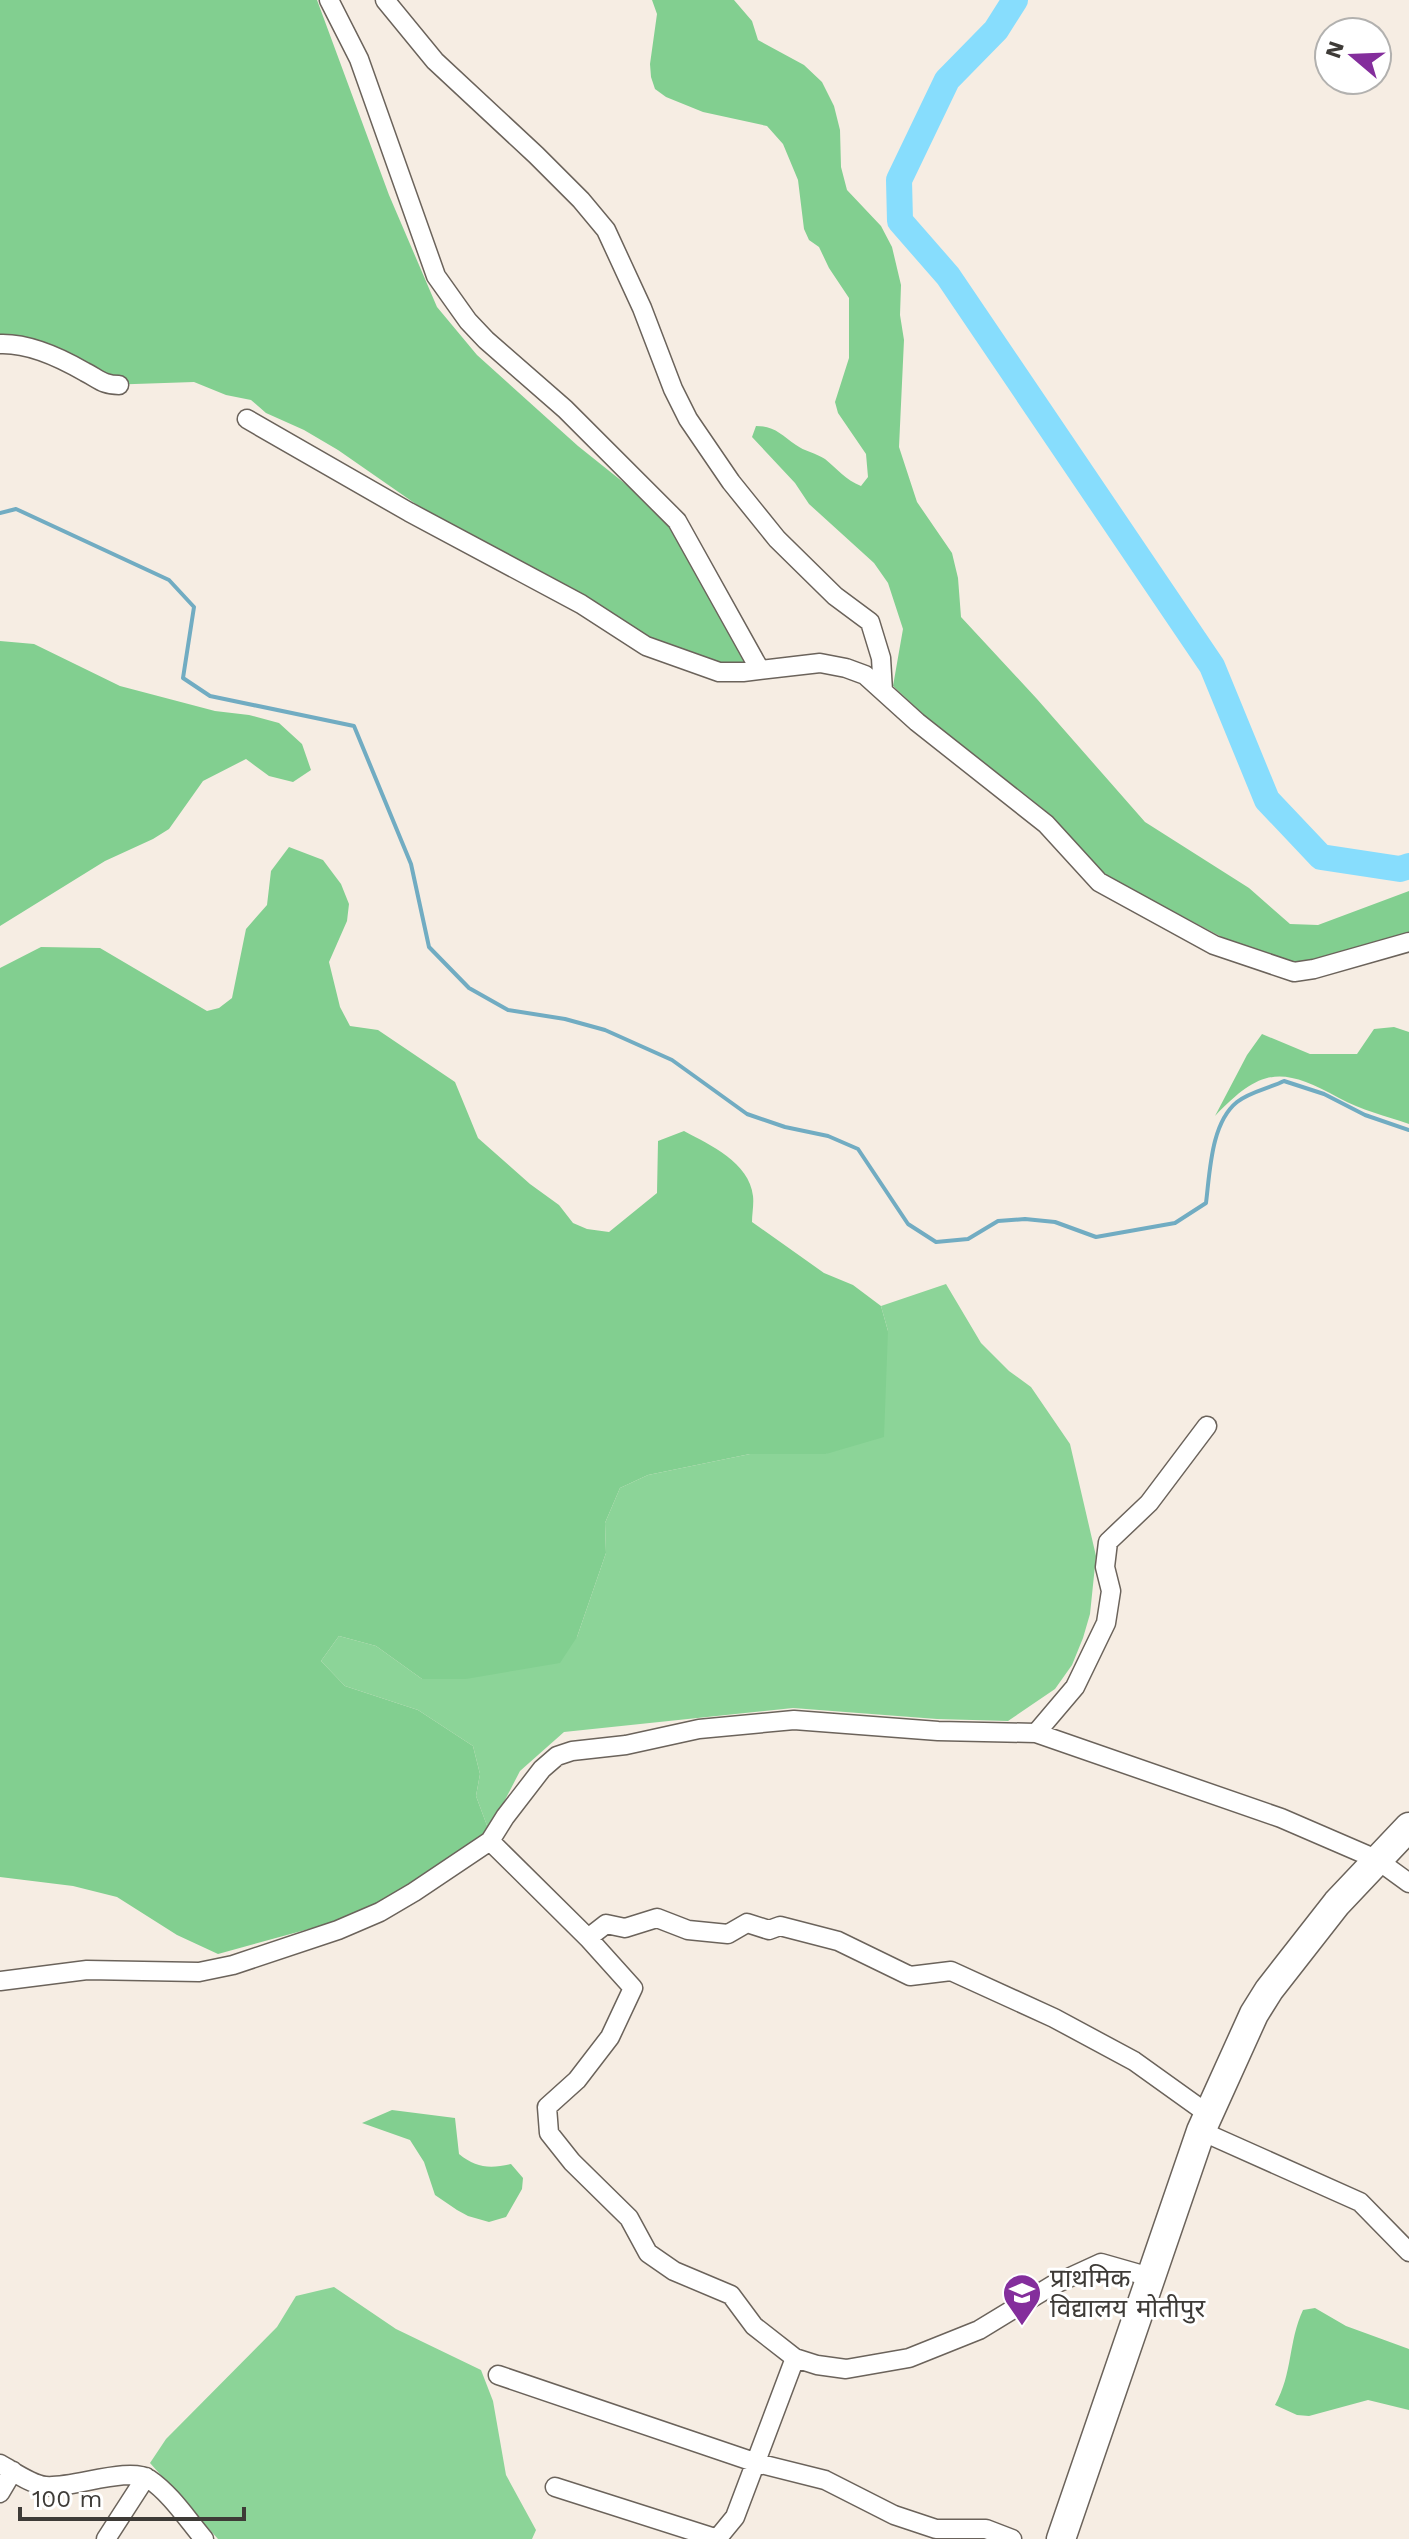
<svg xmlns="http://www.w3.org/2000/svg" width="1409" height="2539" viewBox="0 0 1409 2539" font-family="'Work Sans','Noto Sans Devanagari',sans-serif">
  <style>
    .green { fill: #8cd498 }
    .forest { fill: #82cf90 }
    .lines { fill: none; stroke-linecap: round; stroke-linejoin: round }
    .stream { stroke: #71acc2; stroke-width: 4 }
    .river { stroke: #87ddfd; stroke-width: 26 }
    .street-casing { stroke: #6b635b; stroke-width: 21 }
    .primary-casing { stroke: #6b635b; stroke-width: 31 }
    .street { stroke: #fff; stroke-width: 18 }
    .primary { stroke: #fff; stroke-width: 28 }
    .labels { text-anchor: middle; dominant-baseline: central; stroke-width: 6; stroke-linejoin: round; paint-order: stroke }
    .poi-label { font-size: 26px; fill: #3e3b37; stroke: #fff; text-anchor: start }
  </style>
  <rect width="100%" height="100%" fill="#f6ede3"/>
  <!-- green -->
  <path class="green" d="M946 1284 981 1343 1009 1371 1031 1387 1070 1444 1096 1556 1090 1614 1083 1638 1072 1665 1055 1689 1008 1721 937 1719 793 1708 564 1732 520 1771 489 1831 476 1796 480 1774 473 1746 418 1710 345 1686 321 1661 339 1636 376 1646 422 1679 577 1637 606 1553 605 1523 620 1488 648 1475 750 1454H826L888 1331 881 1306Z
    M334 2287 396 2329 481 2370 493 2401 506 2475 536 2530 532 2539H218L150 2463 166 2439 277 2327 296 2296Z"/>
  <!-- forest -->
  <path class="forest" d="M0 0H317L389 195 437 307 477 355 578 446 673 522 710 589 747 666 718 667 644 637 588 597 433 516 338 450 304 430 266 413 251 400 226 395 194 382 105 385 55 347 0 334Z
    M652 0H734L752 21 758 40 804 65 822 82 834 106 840 130 841 167 847 190 881 226 892 247 901 285 900 315 904 340 899 447 917 502 952 553 958 578 961 617 1037 699 1145 822 1249 888 1290 924 1318 925 1409 891V932L1336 957 1292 964 1248 951 1101 873 1051 815 927 718 893 686 903 629 888 583 874 563 809 504 795 483 752 437 756 426C775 426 781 435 796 445 804 451 816 453 825 459 837 469 846 480 861 486L868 477 866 454 838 413 835 402 849 358V298L829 268 819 247 809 240 804 229 798 180 783 144 767 126 703 112 666 97 655 89 651 77 650 64 657 14Z
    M0 641 34 644 120 686 215 711 249 715 279 723 302 744 311 770 293 782 269 776 246 759 203 781 169 829 153 839 105 861 0 926Z
    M289 847 323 860 341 884 349 904 347 921 329 962 340 1007 350 1026 378 1030 455 1082 478 1138 530 1184 559 1205 573 1223 587 1229 609 1232 657 1193 658 1141 684 1131C710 1145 749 1162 753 1196 754 1204 752 1214 752 1222L824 1273 853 1285 881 1306 888 1331 884 1437 826 1454H750L648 1475 620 1488 605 1523 606 1553 577 1637 560 1663 466 1679H422L376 1646 339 1636 321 1661 345 1686 418 1710 473 1746 480 1774 476 1796 489 1831 440 1868 349 1918 218 1954 177 1935 117 1897 73 1886 0 1877V968L41 947 100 948 207 1011 219 1008 232 998 246 929 267 905 271 871Z
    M1394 1027 1409 1032V1124C1386 1116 1361 1110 1339 1098 1281 1066 1261 1068 1215 1116L1247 1055 1262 1034 1310 1054H1357L1374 1029Z
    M392 2110 455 2118 459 2154C476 2168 490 2169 511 2164L523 2178 522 2189 506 2217 489 2222 468 2216 457 2210 435 2195 424 2162 410 2140 362 2123Z
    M1315 2308 1346 2326 1409 2349V2410L1368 2400 1309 2416 1297 2415 1275 2405C1293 2373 1288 2342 1303 2310Z"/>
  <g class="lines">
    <!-- stream -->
    <path class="stream" d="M0 513 16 509 169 580 194 607 183 678 210 696 354 726 411 864 429 947 469 988 508 1010 565 1019 605 1030 672 1060 747 1114 785 1127 828 1136 858 1149 908 1224 936 1242 968 1239 998 1221 1025 1219 1055 1222 1096 1237 1175 1223 1206 1203C1210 1171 1211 1123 1237 1102 1249 1092 1270 1088 1284 1081L1324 1094 1365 1115 1409 1130"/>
    <!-- river -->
    <path class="river" d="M1015 0 996 30 947 80 899 180 900 221 948 276 1212 666 1267 800 1321 857 1400 869 1409 866"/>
    <defs>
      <path id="street" d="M329 0 359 59 436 276 468 321 486 340 565 409 677 521 760 670
        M385 0 435 61 536 155 581 200 606 230 642 308 673 389 688 419 731 482 777 539 835 596 870 622 881 658 883 691
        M0 344C28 343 61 358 85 372 99 379 103 385 119 385
        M247 419 409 512 581 604 646 646 719 672H743L820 663 846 668 865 675 917 722 1046 824 1099 882 1214 945 1294 972 1314 969 1409 942
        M1036 1733 1075 1687 1106 1623 1111 1591 1105 1567 1108 1542 1149 1503 1207 1426
        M490 1841 588 1938 633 1988 610 2037 577 2080 547 2107 549 2133 572 2162 629 2218 648 2253 674 2271 731 2295 754 2326 795 2358 817 2365 846 2369 909 2358 979 2330 1053 2285 1101 2263 1150 2277
        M588 1938 606 1924 625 1928 657 1918 688 1930 728 1934 747 1923 769 1930 780 1926 838 1941 910 1976 951 1971 1054 2018 1134 2061 1208 2114
        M0 1981 87 1970 199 1972 233 1965 338 1930 380 1912 414 1892 490 1841 505 1817 542 1769 557 1756 572 1751 626 1745 699 1729 794 1720 938 1731 1036 1733 1281 1818 1376 1859 1409 1883
        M1201 2131 1360 2202 1409 2252
        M498 2375 757 2463 825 2480 894 2515 936 2529H986L1012 2539
        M0 2464C13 2471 30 2484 45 2486 71 2489 129 2466 149 2479 171 2494 187 2519 204 2539
        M555 2487 718 2539
        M0 2493 13 2471
        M106 2539 146 2477
        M717 2539 735 2517 795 2358"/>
      <path id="primary" d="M1061 2539 1201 2131 1254 2014 1269 1990 1337 1903 1409 1827"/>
    </defs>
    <!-- street casing -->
    <use href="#street" class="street-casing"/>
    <!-- primary casing -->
    <use href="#primary" class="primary-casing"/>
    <!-- street -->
    <use href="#street" class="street"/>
    <!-- primary -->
    <use href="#primary" class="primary"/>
  </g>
  <!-- icons -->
  <defs>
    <symbol id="school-pin" viewBox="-11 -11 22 30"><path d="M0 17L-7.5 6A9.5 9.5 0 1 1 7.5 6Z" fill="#842e9c" stroke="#fff"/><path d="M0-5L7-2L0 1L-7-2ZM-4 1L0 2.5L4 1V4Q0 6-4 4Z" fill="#fff"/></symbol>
  </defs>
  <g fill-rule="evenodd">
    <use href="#school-pin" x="1000" y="2271" width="44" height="60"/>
  </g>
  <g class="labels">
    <!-- poi labels -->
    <g class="poi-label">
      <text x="1050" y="2278">प्राथमिक<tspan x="1050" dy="30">विद्यालय मोतीपुर</tspan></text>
    </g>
  </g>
  <!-- north arrow -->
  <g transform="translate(1353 56) rotate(289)"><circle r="38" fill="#ffffff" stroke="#b2b1af" stroke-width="2"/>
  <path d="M0-6L14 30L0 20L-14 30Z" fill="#842e9c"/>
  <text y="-12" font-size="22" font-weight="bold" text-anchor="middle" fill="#3e3b37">N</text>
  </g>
  <!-- scale -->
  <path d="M20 2507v12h224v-12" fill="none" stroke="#3e3b37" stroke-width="4"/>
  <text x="32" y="2507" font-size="24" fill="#3e3b37" stroke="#ffffff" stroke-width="6" paint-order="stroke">100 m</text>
</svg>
